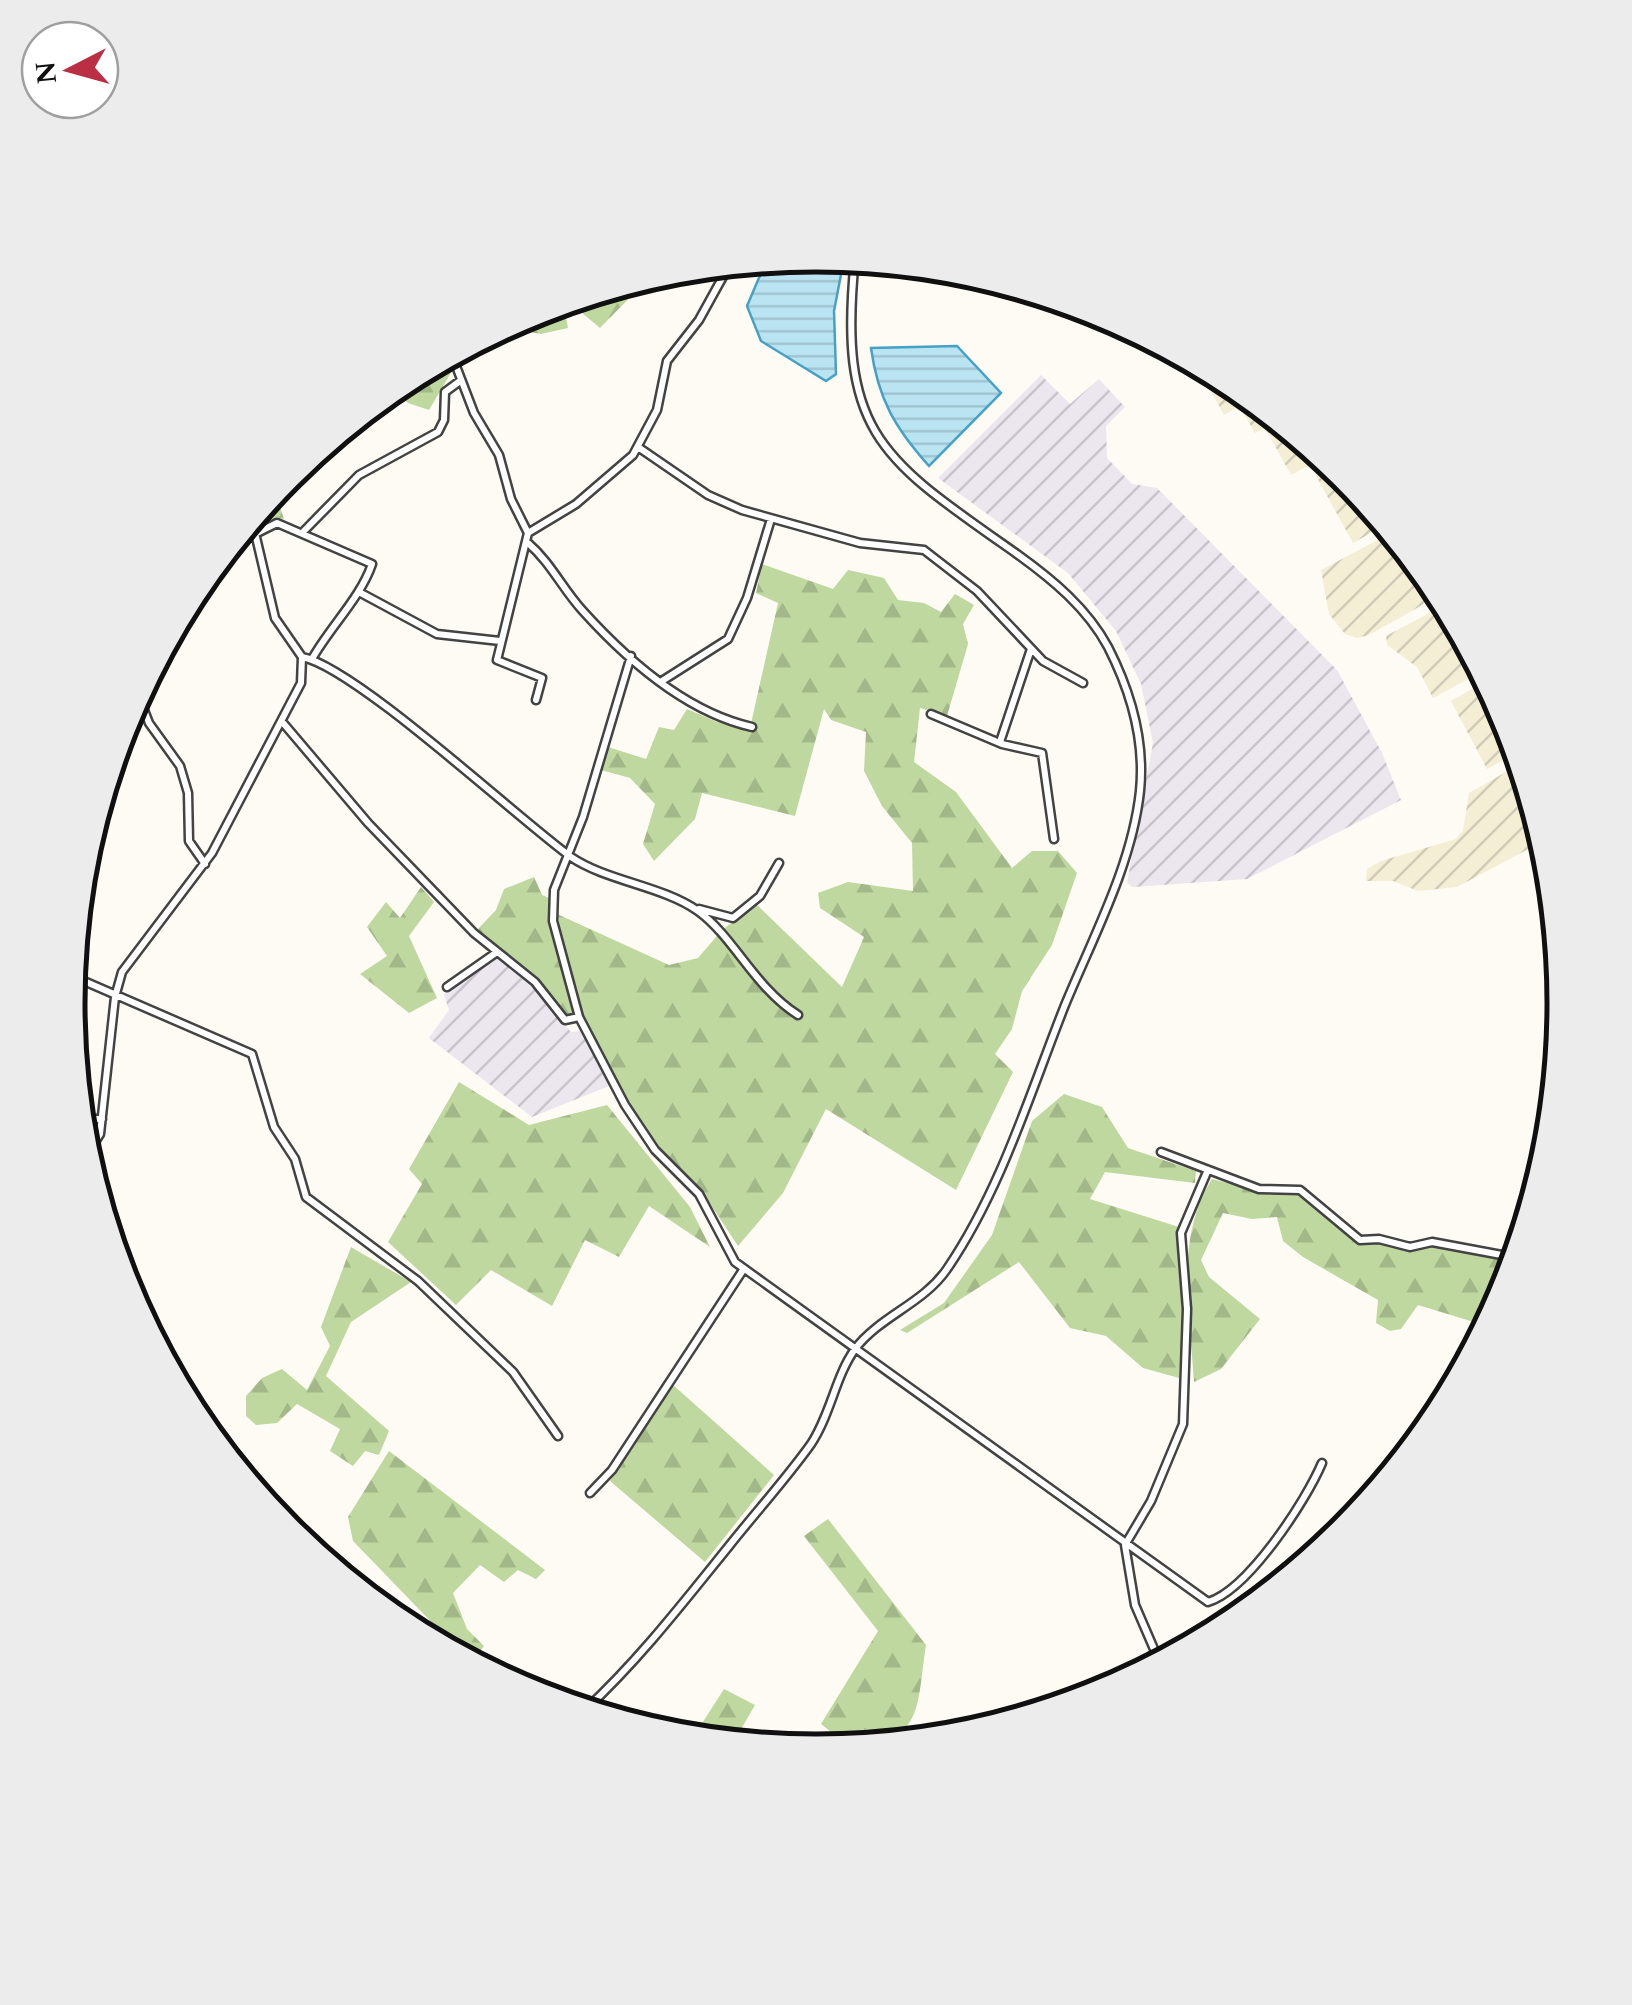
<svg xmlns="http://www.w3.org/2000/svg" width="1632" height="2005" viewBox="0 0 1632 2005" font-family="Spectral,serif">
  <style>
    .industrial { fill: url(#industrial-furrows) }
    .farmland { fill: url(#farmland-furrows) }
    .forest { fill: url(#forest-firs) }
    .water { fill: url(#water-rules); stroke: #46a1c6; stroke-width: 2.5 }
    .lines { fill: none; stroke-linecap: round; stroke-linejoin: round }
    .minor-casing { stroke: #434343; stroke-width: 11 }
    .minor { stroke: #fff; stroke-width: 6 }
    .rim { fill: none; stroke: #101010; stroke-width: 5 }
  </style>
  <defs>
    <pattern id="industrial-furrows" width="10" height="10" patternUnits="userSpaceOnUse" patternTransform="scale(2.5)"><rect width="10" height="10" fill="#ece6ee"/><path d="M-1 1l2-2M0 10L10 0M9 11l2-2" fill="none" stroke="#c9c4cb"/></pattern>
    <pattern id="farmland-furrows" width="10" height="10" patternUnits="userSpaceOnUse" patternTransform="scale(2.5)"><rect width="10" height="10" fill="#f4eed5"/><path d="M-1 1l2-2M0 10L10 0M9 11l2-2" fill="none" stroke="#d0cbb6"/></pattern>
    <pattern id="forest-firs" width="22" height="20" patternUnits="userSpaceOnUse" patternTransform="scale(2.5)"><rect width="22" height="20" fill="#bed89f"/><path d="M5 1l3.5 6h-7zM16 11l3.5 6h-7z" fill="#a2b888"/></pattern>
    <pattern id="water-rules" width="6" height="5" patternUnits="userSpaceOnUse" patternTransform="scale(2.5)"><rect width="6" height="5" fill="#bbe4f3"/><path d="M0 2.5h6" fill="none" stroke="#a0c3cf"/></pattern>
  </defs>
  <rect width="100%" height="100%" fill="#fefbf4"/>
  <!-- industrial -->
  <path class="industrial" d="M1041 375 1070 404 1099 379 1125 407 1106 426 1107 458 1132 484 1157 488 1337 670 1382 753 1401 800 1247 879 1133 887 1127 883 1153 743 1141 684 1116 631 1068 573 938 478Z
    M495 955 535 990 571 1032 583 1031 591 1040 609 1086 532 1117 429 1038 449 1010 444 994Z"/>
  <!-- farmland -->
  <path class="farmland" d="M1194 360 1232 380 1254 398 1224 415Z
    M1261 404 1325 457 1291 475 1265 428 1255 433 1244 414Z
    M1334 464 1387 524 1353 543 1315 474Z
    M1393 532 1442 594 1369 635 1357 638 1345 634 1329 614 1321 570Z
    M1447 604 1483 671 1433 698 1417 667 1387 645 1386 636Z
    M1488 680 1508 717 1519 752 1487 769 1451 701Z
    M1522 763 1545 840 1457 887 1418 891 1393 881H1366L1367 869 1381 861 1456 839 1463 830 1469 793Z"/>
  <!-- forest -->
  <path class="forest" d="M654 273 600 328 575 307 565 312 568 328 541 334 500 327 530 311Z
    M444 357 452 371 429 410 408 403 391 388Z
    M274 489 284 519 259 525 255 512Z
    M762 564 833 589 848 570 884 578 898 600 924 603 941 612 955 594 974 605 963 624 968 644 947 716 920 708 914 762 956 792 1012 868 1032 851H1058L1077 873 1052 945 1022 991 1012 1029 995 1054 1013 1072 956 1190 826 1109 783 1193 738 1246 703 1193 665 1156 628 1101 578 1004 557 914 669 965 698 958 722 930 756 904 842 987 864 937 820 908 818 893 848 882 913 891 912 843 882 806 864 771 866 732 831 720 824 709 795 816 702 793 695 819 654 861 643 844 655 804 630 778 601 770 608 747 646 759 659 727 674 730 687 709 717 722 750 728 778 603 756 593Z
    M534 877 542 895 549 898 550 924 575 1014 567 1016 531 973 477 930 496 910 504 889Z
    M421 887 434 902 409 936 437 998 409 1013 360 974 387 956 367 927 386 902 400 918Z
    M459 1082 529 1125 607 1105 690 1207 710 1247 649 1206 619 1257 585 1240 552 1306 491 1270 456 1305 388 1242 422 1184 409 1169Z
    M1064 1094 1102 1107 1128 1148 1196 1171 1195 1183 1105 1172 1090 1199 1179 1227 1184 1312 1179 1378 1143 1368 1106 1336 1070 1328 1019 1262 907 1333 900 1330 944 1303 992 1235 1032 1121Z
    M1212 1179 1261 1192 1300 1195 1357 1243C1382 1242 1405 1247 1430 1246 1459 1246 1487 1266 1518 1256L1507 1289 1487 1326 1418 1305 1401 1329 1390 1331 1376 1323 1378 1300 1303 1257 1283 1241 1277 1217 1252 1219 1223 1213 1201 1260 1209 1277 1260 1319 1221 1369 1194 1382C1190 1315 1174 1239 1212 1179Z
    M351 1247 411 1282 351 1322 326 1376 389 1431 379 1455 365 1451 353 1466 330 1451 340 1429 297 1404 277 1423 256 1425 246 1416V1396L262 1378 282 1369 307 1390 330 1346 321 1327Z
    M672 1384 774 1475 705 1562 610 1481Z
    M1421 1413 1437 1420 1379 1490 1375 1487Z
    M389 1451 545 1570 536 1579 518 1570 504 1582 480 1565 453 1593 467 1629 484 1646 471 1663 353 1541 348 1517Z
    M828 1519 926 1645C916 1708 925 1740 851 1748L821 1724 878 1631 804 1536Z
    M724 1689 755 1705 733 1743 692 1739Z"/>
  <!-- water -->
  <path class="water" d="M817 254 840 256 843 264 834 311 836 374 826 381 761 341 747 306 767 259Z
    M957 346 1001 393 929 466C895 428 878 399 871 348Z"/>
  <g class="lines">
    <defs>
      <path id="minor" d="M451 353 474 413 499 455 511 499 528 533 497 660 542 678 536 700
        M638 447 708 495 742 510 860 543 924 550 977 591 1043 661 1083 683
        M303 532 359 475 438 432 444 420 445 392 460 381
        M528 533 576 504 633 455 657 410 667 361 699 320 731 262
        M528 543C551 563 562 588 582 610 627 660 686 712 752 727
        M225 549 277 523 372 564C361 597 330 627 312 659
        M359 592 437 634 500 641
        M631 656 583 817 554 890 553 921 579 1017 625 1105 655 1150 699 1194 735 1262 1208 1602C1248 1590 1306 1501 1322 1463
        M302 657C355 667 516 817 571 857 606 881 663 886 698 911 734 937 754 987 798 1015
        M662 681 728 639 747 598 771 519
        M137 692 149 723 180 766 188 793 189 841 205 864
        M931 714 1002 744 1042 753 1054 839
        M284 724 368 823 474 933 535 982 565 1020 579 1017
        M1000 742 1031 649
        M699 909 733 918 760 896 779 863
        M70 975 252 1054 274 1127 295 1159 306 1197 418 1281 513 1372 558 1436
        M447 987 497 952
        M79 1119H102
        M1161 1152 1259 1189 1300 1190 1360 1240 1379 1239 1410 1247 1432 1242 1507 1256 1519 1252
        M85 1158 100 1134 115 997 122 972 212 853 301 683 302 657 275 618 251 516
        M590 1493 612 1470 743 1270
        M1160 1663 1135 1605 1125 1545 1151 1501 1183 1424 1187 1309 1181 1233 1207 1172
        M584 1711C638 1661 683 1603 729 1546 756 1512 786 1479 811 1444 831 1414 835 1377 855 1349 880 1316 923 1304 947 1269 1001 1190 1030 1093 1065 1005 1093 937 1132 865 1140 791 1145 741 1131 692 1108 647 1087 608 1053 580 1017 554 882 459 837 435 855 258"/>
    </defs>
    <!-- minor casing -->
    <use href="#minor" class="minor-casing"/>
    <!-- minor -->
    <use href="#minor" class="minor"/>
  </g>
  <!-- crop -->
  <path d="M0 0H1632V2005H0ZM85 1003a731 731 0 1 1 1462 0a731 731 0 1 1-1462 0Z" fill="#ececec" fill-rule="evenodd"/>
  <path class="rim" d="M85 1003a731 731 0 1 1 1462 0a731 731 0 1 1-1462 0Z"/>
  <!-- north arrow -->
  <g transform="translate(70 70) rotate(264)"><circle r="48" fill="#ffffff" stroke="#9f9f9f" stroke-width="2.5"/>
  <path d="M0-8L18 38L0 25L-18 38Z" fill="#ba2f44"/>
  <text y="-15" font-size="28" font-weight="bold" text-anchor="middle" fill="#101010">N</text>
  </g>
</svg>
